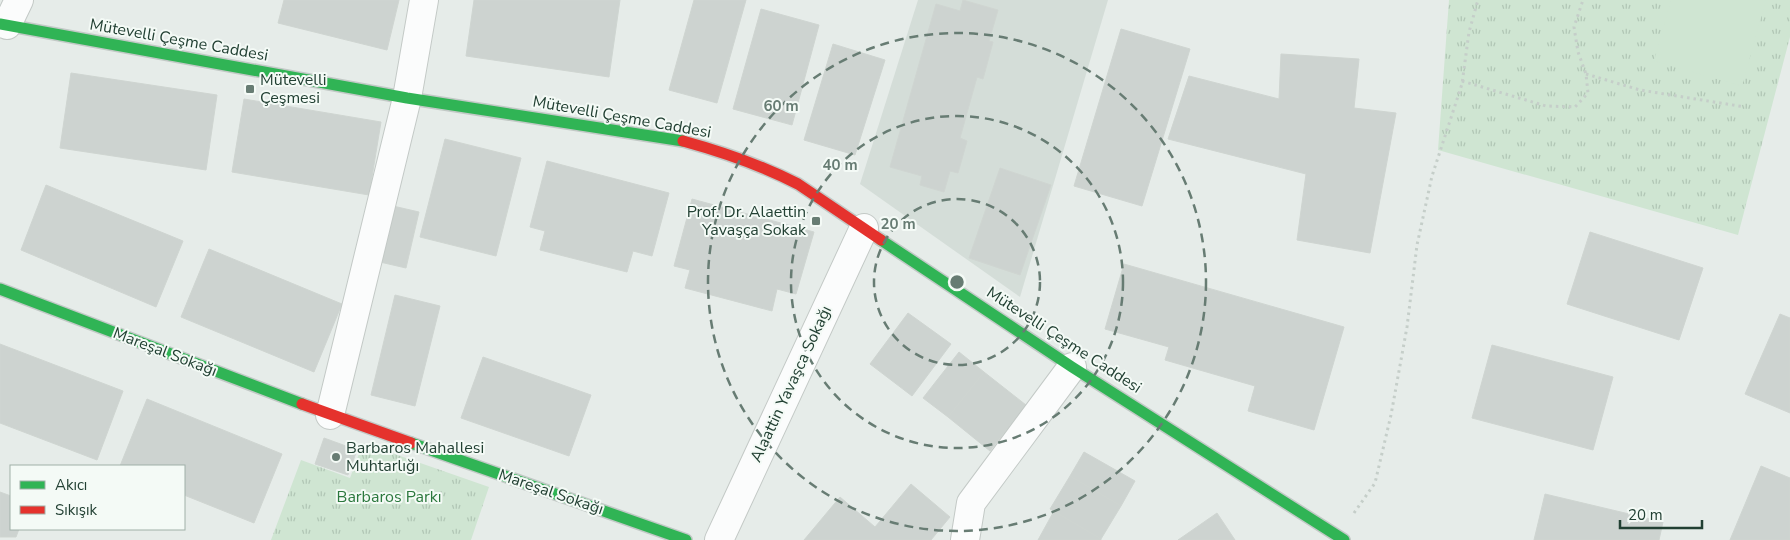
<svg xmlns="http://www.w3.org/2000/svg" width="1790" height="540" viewBox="0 0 1790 540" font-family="'Nunito Sans',sans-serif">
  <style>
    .built { fill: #d4ddd8 }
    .grass { fill: url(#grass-tufts) }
    .pitch { fill: #cfe5d2 }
    .building { fill: #cdd3d0; stroke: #cfd5d1 }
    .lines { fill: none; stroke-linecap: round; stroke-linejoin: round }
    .street-casing { stroke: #c3c9c6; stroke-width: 30 }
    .fast-casing { stroke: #c2c9c6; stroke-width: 14 }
    .jam-casing { stroke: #c2c9c6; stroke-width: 14 }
    .path { stroke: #c5cec9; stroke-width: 3; stroke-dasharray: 2.5 4; stroke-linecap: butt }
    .street { stroke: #fbfcfc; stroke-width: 28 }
    .fast { stroke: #30b455; stroke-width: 11 }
    .jam { stroke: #e5322d; stroke-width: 11 }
    .ring { fill: none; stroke: #677c73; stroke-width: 2.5; stroke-dasharray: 9 6 }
    .poi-dot { fill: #677c73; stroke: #f4faf6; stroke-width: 2 }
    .labels { text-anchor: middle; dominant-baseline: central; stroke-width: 4; stroke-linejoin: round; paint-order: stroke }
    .street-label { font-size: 16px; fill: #224033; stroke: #f4faf6 }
    .poi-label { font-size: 16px; fill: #224033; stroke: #f4faf6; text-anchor: start }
    .park-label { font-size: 16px; fill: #2b783d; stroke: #f4faf6 }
    .centre { fill: #677c73; stroke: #f4faf6; stroke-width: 2.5 }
    .ring-label { font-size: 15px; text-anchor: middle; font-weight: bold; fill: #677c73; stroke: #f4faf6; stroke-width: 4; stroke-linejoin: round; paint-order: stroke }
  </style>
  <defs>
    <pattern id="grass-tufts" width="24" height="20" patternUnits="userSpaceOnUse" patternTransform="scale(1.25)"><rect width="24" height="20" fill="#cfe5d2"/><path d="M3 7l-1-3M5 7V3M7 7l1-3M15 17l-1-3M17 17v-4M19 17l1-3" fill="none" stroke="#b1c6b5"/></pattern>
  </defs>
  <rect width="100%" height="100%" fill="#e6ece9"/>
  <!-- built -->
  <path class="built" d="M918 0H1108L1020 297 860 184Z"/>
  <!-- grass -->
  <path class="grass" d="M1449 0H1790V37L1738 235 1438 150Z
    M363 443 489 487 471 540H271L301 460 350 478Z"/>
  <!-- pitch -->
  <path class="pitch" d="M1671 0H1766L1742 86 1654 61Z"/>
  <!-- building -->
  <path class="building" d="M284 0H399L387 50 278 23Z
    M474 0H620L609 77 466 56Z
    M694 0H746L717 103 669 90Z
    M963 0 998 10 989 41 993 42 983 79 977 77 960 138 967 141 958 173 950 171 944 192 920 185 922 176 890 167 936 4 960 11Z
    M761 9 819 25 792 125 733 109Z
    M1121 29 1190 49 1142 206 1074 186Z
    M833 44 885 60 855 155 804 140Z
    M1281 54 1359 59 1354 108 1396 113 1370 253 1297 240 1306 174 1168 139 1189 76 1279 99Z
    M71 73 217 95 206 170 60 148Z
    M244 99 381 122 369 195 232 172Z
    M445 139 521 158 496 256 420 237Z
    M547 161 669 193 652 256 633 251 627 272 540 250 545 231 530 227Z
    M1000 168 1051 185 1020 275 969 258Z
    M46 185 183 241 156 307 21 250Z
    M692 199 814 232 796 294 777 289 772 311 685 288 690 270 674 266Z
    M393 206 419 212 406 268 380 262Z
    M1590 232 1703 268 1679 340 1567 304Z
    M209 249 342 304 314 372 181 317Z
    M1124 264 1344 327 1314 430 1248 411 1255 386 1165 360 1169 347 1105 329Z
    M395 295 440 306 415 406 371 395Z
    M908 313 951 344 912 396 870 364Z
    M1780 314 1790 318V413L1745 394Z
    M0 344 123 391 97 460 0 423Z
    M1492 345 1613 377 1593 450 1472 418Z
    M959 352 984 372 948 417 923 398Z
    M483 357 591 395 569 456 461 418Z
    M984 372 1026 405 990 451 948 417Z
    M147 399 282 454 254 523 184 495V466H120Z
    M324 438 357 450 348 475 315 464Z
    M1084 452 1135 481 1121 506 1070 476Z
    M1761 466 1790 478V540H1730Z
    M1070 476 1121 506 1101 539 1050 509Z
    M911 484 950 517 931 540H804L840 497 875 527Z
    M0 492 11 496V529H19L16 537H0Z
    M1545 494 1663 522 1659 540H1534Z
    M1054 511 1101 539V540H1038Z
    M1217 513 1235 540H1178Z"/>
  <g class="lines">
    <defs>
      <path id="street" d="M7 25 19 0
        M330 415 407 98 424 0
        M719 540 864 228
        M965 540 971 503 1072 367"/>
      <path id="fast" d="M0 24 407 98 683 141
        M881 240 1072 367 1344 540
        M0 289 302 404
        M411 443 686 540"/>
      <path id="jam" d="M683 141C723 152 761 165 798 184L881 240
        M302 404 411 443"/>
    </defs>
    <!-- street casing -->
    <use href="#street" class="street-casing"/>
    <!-- fast casing -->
    <use href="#fast" class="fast-casing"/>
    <!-- jam casing -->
    <use href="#jam" class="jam-casing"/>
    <!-- path -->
    <path class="path" d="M1586 74 1640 90 1745 107
      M1462 81 1546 106 1575 107 1588 93 1586 74 1578 52 1574 27 1583 0
      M1354 513 1375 483 1391 415 1407 327 1417 245 1432 176 1462 84 1469 32 1478 0"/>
    <!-- street -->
    <use href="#street" class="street"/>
    <!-- fast -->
    <use href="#fast" class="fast"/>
    <!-- jam -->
    <use href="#jam" class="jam"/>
  </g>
  <!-- distance rings -->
  <g class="ring">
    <circle cx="957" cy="282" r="83"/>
    <circle cx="957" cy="282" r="166"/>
    <circle cx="957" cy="282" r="249"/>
  </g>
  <!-- markers -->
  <g class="poi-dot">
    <rect x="245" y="84" width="10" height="10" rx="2.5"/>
    <rect x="811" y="216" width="10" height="10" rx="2.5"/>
    <circle cx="336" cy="457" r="5"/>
  </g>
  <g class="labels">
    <!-- street labels -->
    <g class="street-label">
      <text transform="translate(179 40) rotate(10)">Mütevelli Çeşme Caddesi</text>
      <text transform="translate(622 117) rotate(10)">Mütevelli Çeşme Caddesi</text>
      <text transform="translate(1064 340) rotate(33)">Mütevelli Çeşme Caddesi</text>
      <text transform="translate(165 352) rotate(21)">Mareşal Sokağı</text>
      <text transform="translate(791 384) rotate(-65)">Alaattin Yavaşca Sokağı</text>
      <text transform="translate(551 492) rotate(19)">Mareşal Sokağı</text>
    </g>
    <!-- poi labels -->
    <g class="poi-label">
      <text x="260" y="80">Mütevelli<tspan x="260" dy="18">Çeşmesi</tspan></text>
      <text x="806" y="212" text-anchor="end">Prof. Dr. Alaettin<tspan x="806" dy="18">Yavaşça Sokak</tspan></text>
      <text x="346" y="448">Barbaros Mahallesi<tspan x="346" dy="18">Muhtarlığı</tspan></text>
    </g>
    <!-- park labels -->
    <g class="park-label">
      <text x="389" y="497">Barbaros Parkı</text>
    </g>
  </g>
  <circle cx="957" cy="282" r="8" class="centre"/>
  <g class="ring-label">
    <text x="781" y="111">60 m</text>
    <text x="840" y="170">40 m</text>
    <text x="898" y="229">20 m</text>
  </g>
  <!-- legend -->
  <rect x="10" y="465" width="175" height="65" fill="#f4faf6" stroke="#a0b0a8"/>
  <rect x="20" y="481" width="25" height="8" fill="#30b455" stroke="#a0b0a8"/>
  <text x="55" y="490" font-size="15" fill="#224033">Akıcı</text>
  <rect x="20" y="506" width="25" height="8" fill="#e5322d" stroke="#a0b0a8"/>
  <text x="55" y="515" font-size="15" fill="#224033">Sıkışık</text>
  <!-- scale -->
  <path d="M1620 520v8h82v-8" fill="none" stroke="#224033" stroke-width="2.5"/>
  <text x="1628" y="520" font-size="15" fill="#224033" stroke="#f4faf6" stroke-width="4" paint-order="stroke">20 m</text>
</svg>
